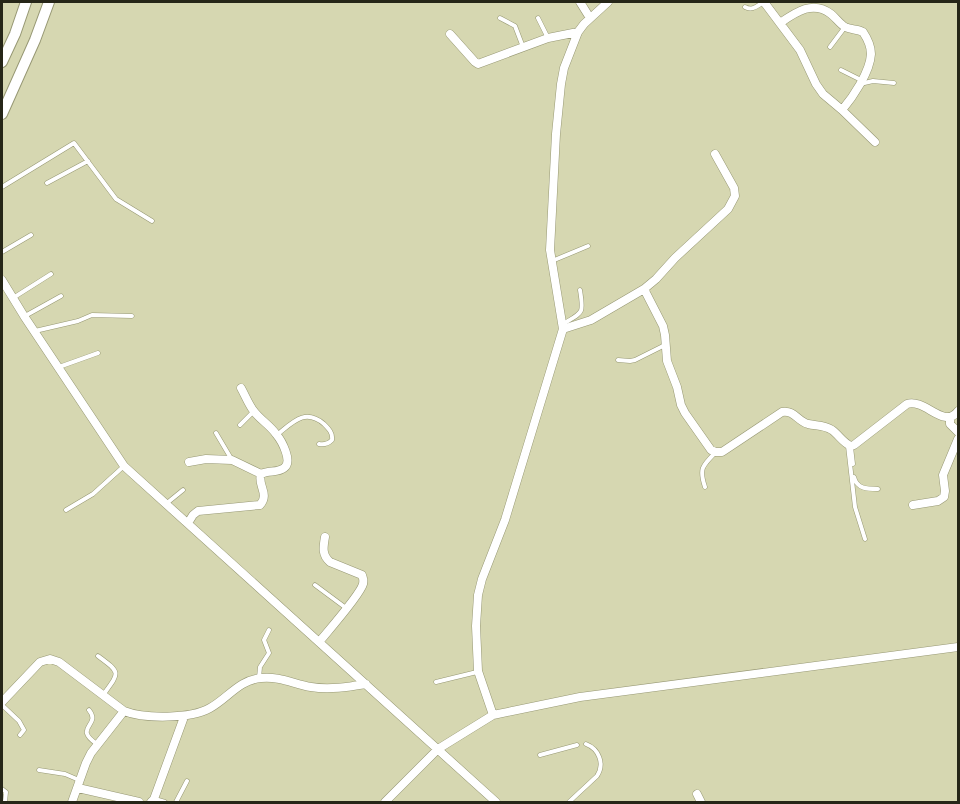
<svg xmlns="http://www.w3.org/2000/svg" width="960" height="804" viewBox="0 0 960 804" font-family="Barlow,sans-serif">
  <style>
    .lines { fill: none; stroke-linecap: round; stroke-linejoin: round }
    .lane-casing { stroke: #979874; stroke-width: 5 }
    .street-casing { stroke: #979874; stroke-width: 9 }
    .secondary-casing { stroke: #979874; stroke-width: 12 }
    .lane { stroke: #fff; stroke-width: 4 }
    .street { stroke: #fff; stroke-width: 8 }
    .secondary { stroke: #fff; stroke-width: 10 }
  </style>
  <rect width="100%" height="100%" fill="#d6d7b1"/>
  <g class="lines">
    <defs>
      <path id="lane" d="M745 7C752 11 757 6 764 2
        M500 18 515 26 523 47
        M538 18 548 38
        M830 47 845 27
        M841 70 861 80
        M860 84 873 81 894 83
        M47 183 88 161
        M2 187 74 143 116 199 152 221
        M2 252 31 235
        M552 261 588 246
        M13 298 51 274
        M25 316 61 296
        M563 324C583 312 584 314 580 290
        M35 331 78 321 92 315 132 316
        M618 360 630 361 635 360 665 345
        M59 367 98 353
        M240 425 253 412
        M216 433 232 460
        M278 434C293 422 305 408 324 424 329 429 333 433 332 440 328 444 324 445 319 444
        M848 446 855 507 865 539
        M851 447 853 464
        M854 477C857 489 867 489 878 489
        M705 487C699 469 702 466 715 453
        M167 503 183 490
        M66 510 93 494 124 466
        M315 585 346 608
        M98 656C121 673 120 672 103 695
        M259 678 260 667 269 653 264 640 269 630
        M436 682 477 672
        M2 705 19 721 24 730 20 735
        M89 710C102 726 72 727 97 744
        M540 755 577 745
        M39 770 65 774 79 780
        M2 789 6 792 5 802
        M155 799 165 802
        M176 802 187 781
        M569 802 597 776C605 764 599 749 586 744"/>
      <path id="street" d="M580 2 590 18
        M764 2 800 50 816 84 823 94 842 110 875 142
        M780 23C796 12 813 0 831 14 836 18 840 24 845 27 851 30 858 29 863 32 867 38 871 47 871 54 870 72 853 97 842 110
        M450 34 475 62 478 64 548 38 578 32
        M2 280 24 316 124 466 496 802
        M644 289 663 326 665 335 667 361 677 387 681 405 685 413 711 450 716 452H722L782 412C795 410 797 421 808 424 817 426 824 425 832 430 839 435 843 443 851 446L854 445 907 404C925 398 944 430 958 411
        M563 329 591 320 644 289 656 279 675 258 728 209 735 196 734 188 715 154
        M950 418V424L958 432
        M189 462 206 459 232 460 261 474
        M913 505 938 501 944 497 945 491 943 475 958 439
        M188 523 193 515 198 511 260 505C270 494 257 485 261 474 268 470 278 473 284 468 293 462 282 441 276 434 270 425 259 419 253 410 248 403 245 395 241 388
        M319 642C328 631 360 595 363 584 364 579 363 579 362 575L330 562C322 555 323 548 325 537
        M2 702 40 662 50 659 59 662 124 711C144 719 191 719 210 708 228 698 239 680 261 678 279 676 294 684 311 687 329 690 348 687 366 684
        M493 715 478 671 476 626 478 595 482 579 505 520 563 329 550 250 556 134 561 84 564 68 578 32 584 24 608 2
        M78 788 139 802
        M697 794 701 802
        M72 802 86 763 91 753 124 711
        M151 802 154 799 184 717
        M385 802 438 749 493 715 580 697 958 647"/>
      <path id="secondary" d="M2 62 15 34 26 2
        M2 114 35 40 49 2"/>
    </defs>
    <!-- lane casing -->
    <use href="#lane" class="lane-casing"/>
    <!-- street casing -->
    <use href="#street" class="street-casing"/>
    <!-- secondary casing -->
    <use href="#secondary" class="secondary-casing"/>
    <!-- lane -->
    <use href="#lane" class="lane"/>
    <!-- street -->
    <use href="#street" class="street"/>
    <!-- secondary -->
    <use href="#secondary" class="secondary"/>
  </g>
  <!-- border -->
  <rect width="960" height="804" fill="none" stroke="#262618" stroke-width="6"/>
</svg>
